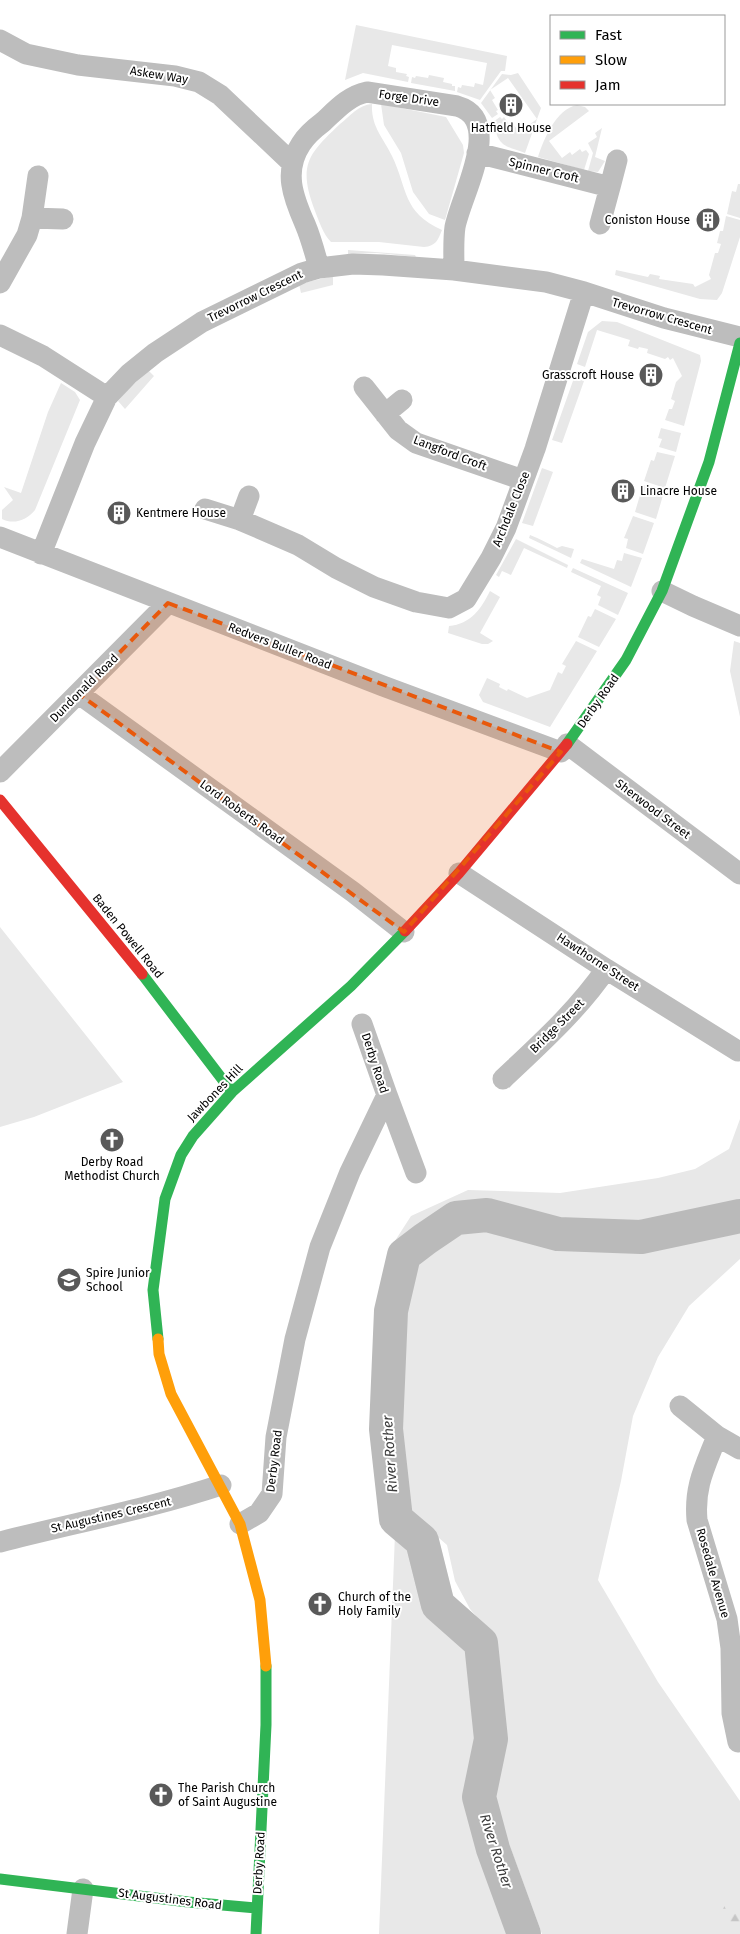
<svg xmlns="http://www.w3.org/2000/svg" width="740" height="1934" viewBox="0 0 740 1934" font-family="'Fira Sans',sans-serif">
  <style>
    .green { fill: #e8e8e8 }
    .forest { fill: url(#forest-firs) }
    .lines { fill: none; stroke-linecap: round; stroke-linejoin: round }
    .river { stroke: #bababa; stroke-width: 34 }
    .street { stroke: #bdbdbd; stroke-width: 21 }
    .fast { stroke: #30b455; stroke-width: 11 }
    .slow { stroke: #ff9f0a; stroke-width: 11 }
    .jam { stroke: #e5322d; stroke-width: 11 }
    .marked { fill: #e8590c; fill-opacity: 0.2; stroke: #e8590c; stroke-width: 4; stroke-dasharray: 10 6; stroke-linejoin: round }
    .labels { text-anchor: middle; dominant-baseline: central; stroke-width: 4; stroke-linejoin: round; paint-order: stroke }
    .street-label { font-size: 12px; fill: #000; stroke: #fff }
    .poi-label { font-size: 12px; fill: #000; stroke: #fff; text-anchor: start }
    .water-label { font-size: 14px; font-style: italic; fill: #3d3d3d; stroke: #fff }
  </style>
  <defs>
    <pattern id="forest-firs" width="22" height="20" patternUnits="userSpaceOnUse" patternTransform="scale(1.25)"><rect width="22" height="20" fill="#e8e8e8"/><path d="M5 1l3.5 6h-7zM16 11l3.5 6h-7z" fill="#c5c5c5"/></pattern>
  </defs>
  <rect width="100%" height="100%" fill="#fff"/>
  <!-- green -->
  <path class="green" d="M356 25 507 56 505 71H501L480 100 457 92 458 87 461 88 462 85 474 87 475 83 483 85 487 63 392 45 388 66 396 68V72L407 74 406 76 409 77 408 82 363 73 345 80Z
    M518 73 541 108 525 153C502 145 499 146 493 122L500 117 502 119 504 117 511 127 514 125 519 132 537 119 508 78 490 90 495 98 492 100 498 110 496 111 498 114 492 118 481 103 502 74 511 75Z
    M429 75 444 78 443 82 452 84V86H455V91L411 83 412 77 415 78 416 76 428 78Z
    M372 104C371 127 383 137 392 156 408 189 402 212 442 230 438 240 436 246 424 247L379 242H331C323 234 319 221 315 211 298 166 307 155 340 124 350 116 358 105 372 104Z
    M381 104 446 117 463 145 464 153 445 220 429 214 413 192 401 153 384 125Z
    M577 105 585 107 589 111 549 141 562 158 570 152 572 155 580 149 582 152 586 150 589 154 584 170 538 157C544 139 556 109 577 105Z
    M602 128 595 157 605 161 598 172 588 171 593 153 588 143 597 137 595 133Z
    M738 184H740V218L727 214 732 191 736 192Z
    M726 216 740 220V237L722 293 717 300 700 299 615 275 616 270 648 277 650 274 660 276 659 279 693 284 695 287 711 279 709 275 715 253H718L721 244 717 243 720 231H723Z
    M348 250 415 255 416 257 377 253 348 254Z
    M333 276V285L301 293 299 284Z
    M602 321 617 322 700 355 701 361 684 426 665 420 669 409H672L675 401 671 399 676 382 682 376 673 358 670 360 668 357 665 359 647 353 648 349 639 347 638 349 628 346 630 340 597 330 585 367 577 364 588 332Z
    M149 371 154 376 125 409 118 401 129 388Z
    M574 378 584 381 562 443 552 440Z
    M61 383 75 392 80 400 35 510C27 520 14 525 2 519V510L13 500 4 487 21 493 48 412Z
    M661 428 681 433 676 452 659 447 662 439 658 438Z
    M657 452 675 456 665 488 644 481 651 460 654 461Z
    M542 468 553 472 533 526 522 523Z
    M643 485 664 492 656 519 635 512Z
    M633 516 654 523 643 554 626 548 628 539 624 538Z
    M530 535C540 539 548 543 557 548L562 546 574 549 571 558 529 538Z
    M516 539 568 565 567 568 524 548 511 575 502 571 499 577 496 575Z
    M624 553 642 558 631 587 580 563 582 559 614 569 617 560 622 561Z
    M573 568 628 593 618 615 598 605 601 597 597 595 601 586 571 572Z
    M490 591 500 597 480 633 493 641 488 644H482L448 633 449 626C471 624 481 609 490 591Z
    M595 609 616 619 599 647 578 637 588 616 591 617Z
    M576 641 597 651 550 727 483 702 479 695 487 678 500 684 499 687 507 691 508 689 527 698 550 690 558 672 562 674 566 666 562 664Z
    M734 641 740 643V717L730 671Z
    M0 927 123 1082 34 1117 0 1127Z
    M740 1119V1259L689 1306 658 1357 633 1416 621 1481 598 1580 658 1682 740 1801V1934H542L494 1803 504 1702 494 1637 470 1609 455 1581 447 1545 415 1517 405 1513 398 1431 401 1316 413 1261 391 1247 411 1216 468 1190 560 1193 658 1178 695 1169 729 1149Z
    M395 1534 414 1547 429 1611 450 1632 468 1646 472 1665 478 1738 469 1792 470 1809 513 1934H379Z"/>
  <!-- forest -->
  <path class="forest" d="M727 1900 740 1901V1934L718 1921Z"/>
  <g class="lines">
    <!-- river -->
    <path class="river" d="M524 1934 493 1849 479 1797 491 1739 481 1643 438 1605 422 1541 396 1519 386 1429 391 1311 404 1255 425 1239 456 1218 487 1215 558 1234 641 1237 740 1216"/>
    <!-- street -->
    <path class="street" d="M0 40 26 54 78 65 175 76 199 82 220 95 292 163
      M477 153 610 187 617 160
      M32 218 63 219
      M600 224 610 187
      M319 268C315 253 311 238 305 224 293 197 283 171 301 144 306 136 315 128 323 122 336 110 348 96 367 92L457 106C505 120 461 195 455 227 453 241 454 256 454 270
      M0 283 27 235 32 218 38 176
      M0 335 43 356 107 397
      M364 387 398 430 416 443 523 480
      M385 414 402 400
      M205 509 240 520 298 545 336 568 374 587 416 602 449 608 466 599 491 558 506 528 535 449 584 292
      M240 520 249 496
      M0 537 383 686 561 752
      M41 554 85 443 107 397 129 374 155 353 202 322 302 273 319 268 353 264 383 265 454 270 546 282 584 292 664 318 740 337
      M662 591 693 606 740 626
      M79 694 353 892 404 932
      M567 744 740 874
      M0 772 168 603
      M459 873 606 969 738 1051
      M503 1079C540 1044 578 1010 606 969
      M387 1095 416 1173
      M680 1406 717 1436 740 1449
      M717 1436C705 1467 694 1486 697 1520L727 1619 731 1648 732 1713 738 1742
      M240 1524 259 1513 272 1494 276 1437 295 1339 320 1247 350 1172 387 1095 362 1024
      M0 1542C74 1523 148 1509 221 1485
      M77 1934 83 1889"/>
    <!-- fast -->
    <path class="fast" d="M567 744 626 660 662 591 709 462 740 343
      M142 974 232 1092
      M158 1339 153 1290 165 1199 181 1155 193 1136 232 1092 351 986 405 931
      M0 1879 188 1902 257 1908
      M256 1934 266 1725V1666"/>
    <!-- slow -->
    <path class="slow" d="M158 1339 159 1354 171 1394 240 1524 260 1600 266 1666"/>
    <!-- jam -->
    <path class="jam" d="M0 800 142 974
      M405 931 459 873 567 744"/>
  </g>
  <!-- marked area -->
  <path class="marked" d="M168 603 561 752 404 932 79 694Z"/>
  <!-- icons -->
  <defs>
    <symbol id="building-disc" viewBox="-11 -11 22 22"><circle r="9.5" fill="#595959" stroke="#fff"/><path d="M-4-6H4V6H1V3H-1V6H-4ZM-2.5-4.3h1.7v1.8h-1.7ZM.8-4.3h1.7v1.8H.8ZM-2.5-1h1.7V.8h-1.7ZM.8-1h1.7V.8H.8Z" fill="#fff"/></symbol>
    <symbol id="church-disc" viewBox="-11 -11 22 22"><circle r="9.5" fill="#595959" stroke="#fff"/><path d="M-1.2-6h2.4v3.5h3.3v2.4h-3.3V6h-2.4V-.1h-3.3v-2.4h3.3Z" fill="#fff"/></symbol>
    <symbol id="school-disc" viewBox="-11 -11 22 22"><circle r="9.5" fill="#595959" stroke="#fff"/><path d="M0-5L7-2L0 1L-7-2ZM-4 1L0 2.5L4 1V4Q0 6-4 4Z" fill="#fff"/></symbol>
  </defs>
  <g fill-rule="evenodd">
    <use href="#building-disc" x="497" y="91" width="28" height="28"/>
    <use href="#building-disc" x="694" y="206" width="28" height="28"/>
    <use href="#building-disc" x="637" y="361" width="28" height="28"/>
    <use href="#building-disc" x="609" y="477" width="28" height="28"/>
    <use href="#building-disc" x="105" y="499" width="28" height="28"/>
    <use href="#church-disc" x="98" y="1126" width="28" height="28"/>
    <use href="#school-disc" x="55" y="1266" width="28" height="28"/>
    <use href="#church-disc" x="306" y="1590" width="28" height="28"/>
    <use href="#church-disc" x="147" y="1781" width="28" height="28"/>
  </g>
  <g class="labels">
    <!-- street labels -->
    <g class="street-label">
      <text transform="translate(159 75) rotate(9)">Askew Way</text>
      <text transform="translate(409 98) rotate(8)">Forge Drive</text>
      <text transform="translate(544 170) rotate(14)">Spinner Croft</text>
      <text transform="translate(255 296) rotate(-26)">Trevorrow Crescent</text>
      <text transform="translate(662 316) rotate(16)">Trevorrow Crescent</text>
      <text transform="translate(450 453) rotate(21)">Langford Croft</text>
      <text transform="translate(511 509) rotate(-68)">Archdale Close</text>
      <text transform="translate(280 646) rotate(21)">Redvers Buller Road</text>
      <text transform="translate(84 688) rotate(-45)">Dundonald Road</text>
      <text transform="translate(598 701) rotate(-55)">Derby Road</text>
      <text transform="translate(653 809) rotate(37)">Sherwood Street</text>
      <text transform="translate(242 812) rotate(36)">Lord Roberts Road</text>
      <text transform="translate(128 936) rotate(51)">Baden Powell Road</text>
      <text transform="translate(598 962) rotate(33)">Hawthorne Street</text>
      <text transform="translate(557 1026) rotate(-45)">Bridge Street</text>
      <text transform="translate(375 1063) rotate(72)">Derby Road</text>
      <text transform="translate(215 1093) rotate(-46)">Jawbones Hill</text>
      <text transform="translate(274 1461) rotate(-83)">Derby Road</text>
      <text transform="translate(111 1515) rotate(-13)">St Augustines Crescent</text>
      <text transform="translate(713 1573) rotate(74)">Rosedale Avenue</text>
      <text transform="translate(259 1863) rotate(-87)">Derby Road</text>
      <text transform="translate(170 1899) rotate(7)">St Augustines Road</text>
    </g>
    <!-- poi labels -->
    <g class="poi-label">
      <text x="511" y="128" text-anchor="middle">Hatfield House</text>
      <text x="690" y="220" text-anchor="end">Coniston House</text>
      <text x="634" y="375" text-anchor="end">Grasscroft House</text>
      <text x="640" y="491">Linacre House</text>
      <text x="136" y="513">Kentmere House</text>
      <text x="112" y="1162" text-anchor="middle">Derby Road<tspan x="112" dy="14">Methodist Church</tspan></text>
      <text x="86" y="1273">Spire Junior<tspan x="86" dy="14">School</tspan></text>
      <text x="338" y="1597">Church of the<tspan x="338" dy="14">Holy Family</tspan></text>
      <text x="178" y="1788">The Parish Church<tspan x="178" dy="14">of Saint Augustine</tspan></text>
    </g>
    <!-- water labels -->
    <g class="water-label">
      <text transform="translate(390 1454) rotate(-94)">River Rother</text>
      <text transform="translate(496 1851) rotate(72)">River Rother</text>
    </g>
  </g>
  <!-- legend -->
  <rect x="550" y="15" width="175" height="90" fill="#ffffff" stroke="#999999"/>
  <rect x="560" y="31" width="25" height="8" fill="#30b455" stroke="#999999"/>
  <text x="595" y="40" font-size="15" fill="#000000">Fast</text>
  <rect x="560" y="56" width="25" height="8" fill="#ff9f0a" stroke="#999999"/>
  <text x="595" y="65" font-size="15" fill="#000000">Slow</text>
  <rect x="560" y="81" width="25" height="8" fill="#e5322d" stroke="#999999"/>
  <text x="595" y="90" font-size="15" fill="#000000">Jam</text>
</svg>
